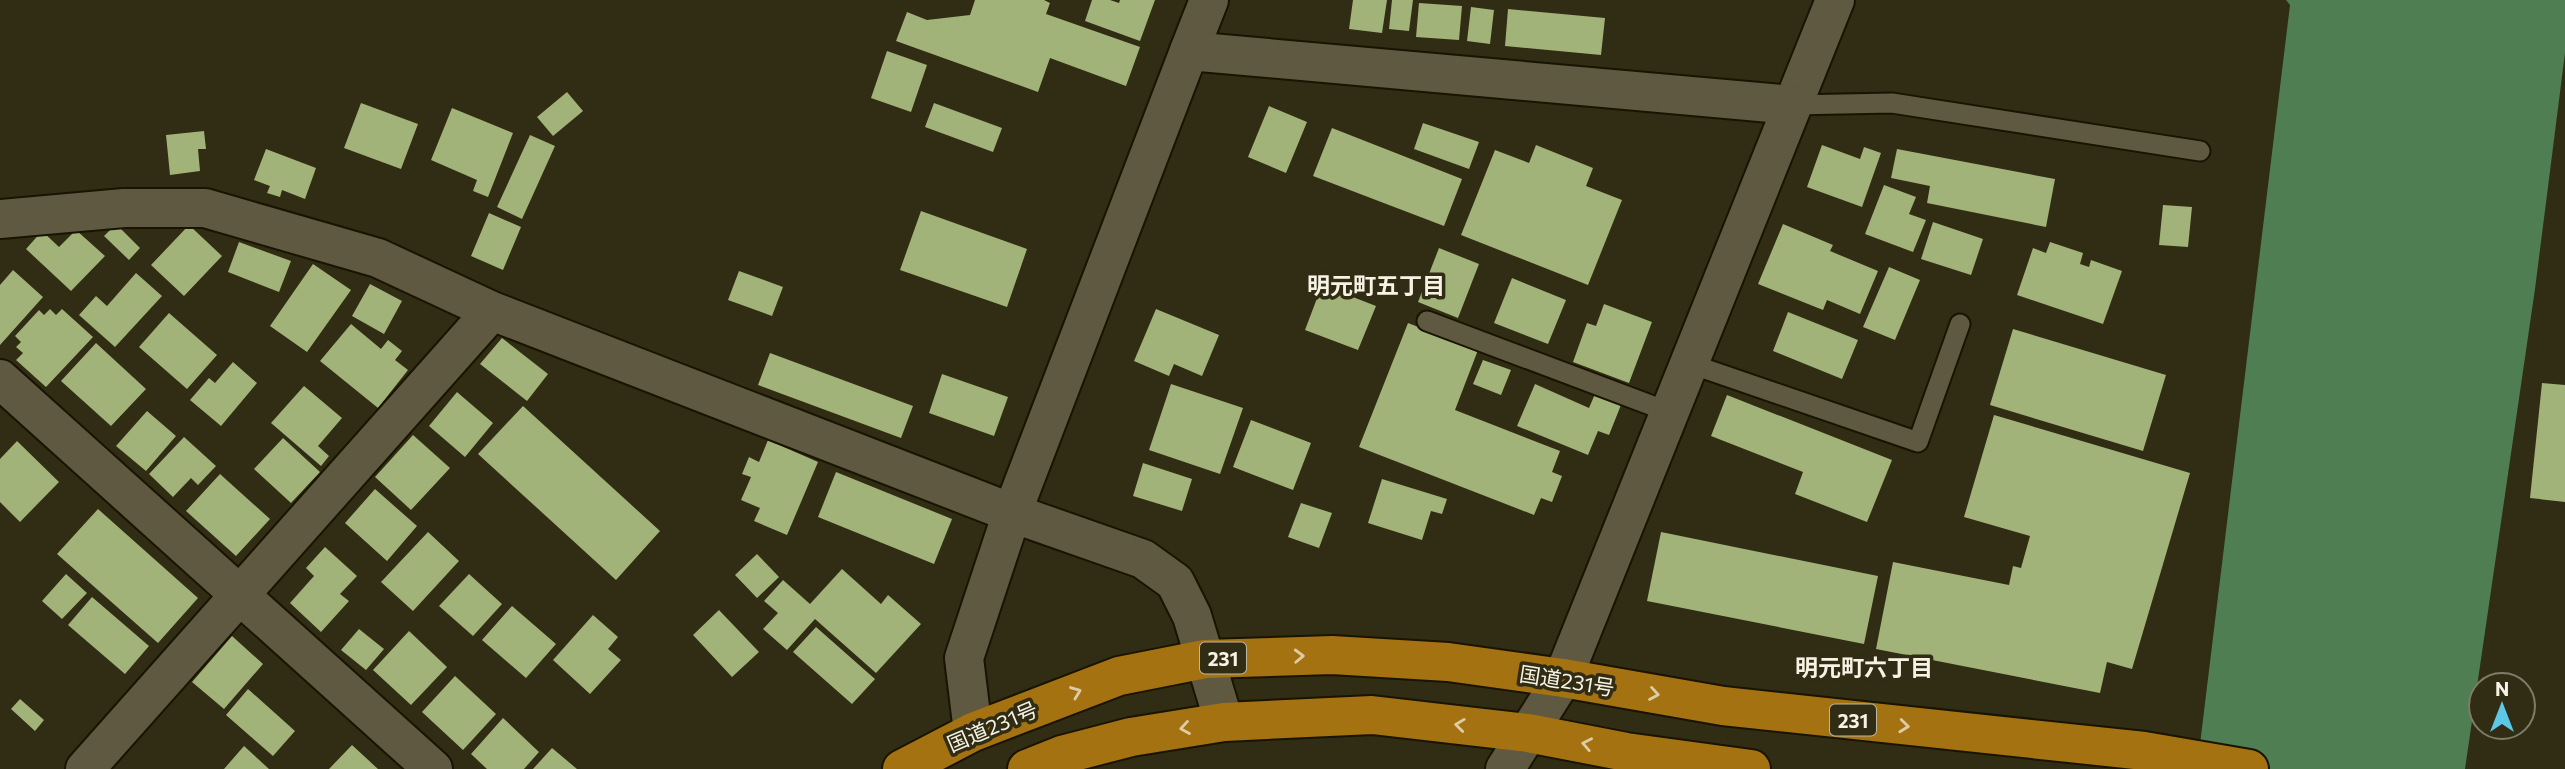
<svg xmlns="http://www.w3.org/2000/svg" width="2565" height="769" viewBox="0 0 2565 769" font-family="Commissioner,'Noto Sans JP',sans-serif">
  <style>
    .water { fill: #4f7e53 }
    .building { fill: #a1b378 }
    .lines { fill: none; stroke-linecap: round; stroke-linejoin: round }
    .service-casing { stroke: #191400; stroke-width: 23 }
    .minor-casing { stroke: #191400; stroke-width: 42 }
    .tertiary-casing { stroke: #191400; stroke-width: 42 }
    .trunk-casing { stroke: #191400; stroke-width: 42 }
    .service { stroke: #5e5940; stroke-width: 19 }
    .minor { stroke: #5e5940; stroke-width: 38 }
    .tertiary { stroke: #5e5940; stroke-width: 38 }
    .trunk { stroke: #a57212; stroke-width: 38 }
    .oneway { stroke: #decca6 }
    .labels { text-anchor: middle; dominant-baseline: central; stroke-width: 7; stroke-linejoin: round; paint-order: stroke }
    .shield { fill: #312c14; stroke: #bbb7a6; stroke-width: 2 }
    .shield-label { font-size: 19px; font-weight: bold; fill: #f6f3e5 }
    .street-label { font-size: 21px; fill: #f6f3e5; stroke: #312c14 }
    .neighbourhood-label { font-size: 23px; font-weight: bold; fill: #f6f3e5; stroke: #312c14 }
  </style>
  <rect width="100%" height="100%" fill="#312c14"/>
  <!-- water -->
  <path class="water" d="M2286 0H2565V53L2535 289 2465 769H2197L2290 5Z"/>
  <!-- building -->
  <path class="building" d="M975 0H1044L1050 3 1046 14 1140 47 1126 86 1050 58 1038 92 896 41 907 12 927 20 970 15Z
    M1092 0H1110L1119 3 1120 0H1155L1140 41 1085 21Z
    M1353 0H1387L1382 33 1349 29Z
    M1392 0H1413L1409 31 1389 29Z
    M1419 3 1462 6 1459 40 1416 37Z
    M1471 7 1494 10 1490 44 1467 41Z
    M1508 9 1605 18 1601 55 1505 46Z
    M887 51 927 65 911 112 871 98Z
    M567 92 583 111 553 136 537 117Z
    M361 103 418 124 401 169 344 148Z
    M934 103 1002 128 993 152 925 127Z
    M1269 106 1307 122 1286 173 1248 157Z
    M452 108 513 133 488 197 473 191 477 180 431 160Z
    M1423 123 1479 142 1469 169 1414 149Z
    M1332 128 1462 179 1444 226 1313 176Z
    M204 131 206 149H198L200 171 170 175 166 135Z
    M530 135 555 146 522 219 497 207Z
    M1536 145 1593 168 1586 186 1622 200 1588 285 1461 235 1495 150 1529 163Z
    M1822 145 1860 159 1864 147 1881 153 1862 207 1807 187Z
    M266 149 316 168 305 199 282 190 280 197 267 193 270 186 254 180Z
    M1897 149 2055 179 2046 227 1927 203 1930 186 1891 178Z
    M1884 185 1916 197 1909 214 1926 220 1913 252 1865 234Z
    M2163 205 2192 207 2188 247 2159 245Z
    M921 211 1027 249 1007 307 900 270Z
    M489 213 521 227 503 270 471 256Z
    M1933 222 1983 239 1971 275 1921 259Z
    M116 224 140 248 129 260 104 236Z
    M1783 224 1833 245 1830 251 1878 271 1860 314 1827 300 1823 310 1758 284Z
    M189 225 222 256 184 296 151 265Z
    M76 230 105 256 71 291 26 249 42 231 59 247Z
    M239 242 291 261 279 292 228 272Z
    M2050 242 2083 253 2080 264 2089 267 2091 260 2122 271 2103 324 2017 295 2033 248 2046 253Z
    M1439 248 1479 264 1458 318 1418 302Z
    M313 264 351 290 307 352 270 326Z
    M1889 267 1920 280 1895 340 1863 327Z
    M13 270 43 297 0 345V285Z
    M739 271 783 287 772 316 728 300Z
    M136 273 162 296 115 347 79 315 96 296 107 306Z
    M1512 278 1566 300 1548 344 1494 323Z
    M370 284 402 301 384 334 352 316Z
    M1322 285 1376 306 1358 350 1305 330Z
    M1604 304 1652 322 1629 383 1573 362 1587 323 1596 326Z
    M50 309 56 315 62 309 93 337 46 387 16 360 23 353 16 347 21 342 15 336 39 310 44 315Z
    M1156 309 1219 335 1202 376 1174 364 1169 376 1134 361Z
    M1788 312 1858 340 1842 379 1773 351Z
    M169 313 217 355 187 389 139 347Z
    M1408 323 1478 350 1455 410 1560 451 1552 472 1562 476 1552 502 1541 498 1534 515 1359 447Z
    M351 324 381 349 388 340 402 351 395 360 408 370 378 408 320 361Z
    M2013 329 2166 375 2143 451 1990 405Z
    M502 338 548 374 527 401 480 364Z
    M96 343 146 389 111 426 61 381Z
    M770 353 913 406 901 438 758 385Z
    M1483 360 1511 370 1501 395 1473 384Z
    M233 362 257 383 221 426 190 400 209 378 215 383Z
    M942 374 1008 397 994 436 929 413Z
    M2542 383 2565 385V502L2530 498Z
    M1171 384 1243 408 1220 474 1149 450Z
    M1535 384 1589 408 1595 394 1621 405 1609 435 1598 431 1588 455 1517 426Z
    M304 386 342 418 318 446 329 456 321 466 271 423Z
    M457 392 493 423 465 457 429 426Z
    M1727 395 1892 460 1867 522 1795 494 1803 472 1711 436Z
    M523 406 660 531 616 580 478 454Z
    M147 411 176 436 146 471 116 446Z
    M1994 415 2190 473 2132 669 2107 662 2100 693 1876 649 1893 562 2009 585 2013 566 2021 568 2030 536 1964 517Z
    M1251 420 1311 443 1293 490 1233 467Z
    M413 435 450 468 411 510 375 477Z
    M184 437 216 466 198 485 191 478 173 497 149 474Z
    M283 438 320 472 291 503 254 469Z
    M768 440 818 462 787 535 754 521 760 508 741 500 751 477 742 474 749 457 759 462Z
    M17 441 59 482 20 522 0 502V459Z
    M1143 463 1192 479 1182 511 1133 496Z
    M836 472 952 519 934 564 818 517Z
    M220 474 270 519 236 556 186 511Z
    M1382 479 1447 499 1442 514 1431 511 1422 540 1368 523Z
    M375 489 417 526 387 561 345 523Z
    M1301 503 1332 513 1319 548 1288 537Z
    M98 509 198 598 158 643 57 554Z
    M428 532 459 561 413 611 381 582Z
    M1661 532 1878 576 1864 644 1647 601Z
    M325 547 357 576 340 594 349 601 321 632 290 603 314 576 306 568Z
    M757 554 779 577 757 598 735 575Z
    M842 569 881 604 888 595 921 624 876 673 815 619 787 650 763 629 778 613 764 601 783 580 810 604Z
    M66 574 87 593 62 619 42 601Z
    M469 574 502 604 473 636 439 606Z
    M92 597 149 646 125 674 68 625Z
    M512 606 556 644 526 678 482 640Z
    M719 610 759 652 732 677 693 635Z
    M593 615 618 637 608 649 621 660 590 694 553 660Z
    M816 627 875 679 852 704 793 652Z
    M359 629 384 649 366 670 341 650Z
    M409 631 447 667 411 705 373 670Z
    M232 636 263 664 224 709 192 682Z
    M455 676 496 714 463 750 422 712Z
    M248 689 295 731 273 756 226 715Z
    M20 699 44 720 35 731 11 709Z
    M503 718 539 752 524 769H487L471 754Z
    M352 745 378 769H329Z
    M244 746 269 769H224Z
    M552 748 577 769H533Z"/>
  <g class="lines">
    <defs>
      <path id="service" d="M1792 105 1892 103 2200 151
        M1427 321 1669 412
        M1688 363 1918 442 1960 324"/>
      <path id="minor" d="M1189 51 1209 0
        M0 219 124 208H205L378 258 492 311 1012 513
        M0 379 433 769
        M1563 678 1835 0
        M85 769 492 311"/>
      <path id="tertiary" d="M1012 513 1143 559 1175 582 1192 616 1224 722
        M973 732 964 658 1012 513 1189 51 1792 105
        M1505 769 1563 678"/>
      <path id="trunk" d="M902 769 973 732 1119 676 1205 659 1332 655 1448 662 1563 678 1723 706 2144 751 2249 769
        M1027 769 1062 755 1131 737 1224 722 1372 715 1528 733 1626 752 1751 769"/>
    </defs>
    <!-- service casing -->
    <use href="#service" class="service-casing"/>
    <!-- minor casing -->
    <use href="#minor" class="minor-casing"/>
    <!-- tertiary casing -->
    <use href="#tertiary" class="tertiary-casing"/>
    <!-- trunk casing -->
    <use href="#trunk" class="trunk-casing"/>
    <!-- service -->
    <use href="#service" class="service"/>
    <!-- minor -->
    <use href="#minor" class="minor"/>
    <!-- tertiary -->
    <use href="#tertiary" class="tertiary"/>
    <!-- trunk -->
    <use href="#trunk" class="trunk"/>
  </g>
  <!-- one-way arrows -->
  <defs><path id="oneway-chevron" d="M-2-3.5L2.5 0L-2 3.5" fill="none" stroke-width="1.6" stroke-linecap="round" stroke-linejoin="round" transform="scale(1.75)"/></defs>
  <g class="oneway">
    <use href="#oneway-chevron" transform="translate(1299 656) rotate(-2)"/>
    <use href="#oneway-chevron" transform="translate(1076 692) rotate(-21)"/>
    <use href="#oneway-chevron" transform="translate(1654 694) rotate(10)"/>
    <use href="#oneway-chevron" transform="translate(1460 725) rotate(-173)"/>
    <use href="#oneway-chevron" transform="translate(1904 726) rotate(6)"/>
    <use href="#oneway-chevron" transform="translate(1185 728) rotate(171)"/>
    <use href="#oneway-chevron" transform="translate(1587 744) rotate(-169)"/>
  </g>
  <g class="labels">
    <!-- shield labels -->
    <g class="shield">
      <rect x="1200" y="642.5" width="46" height="31" rx="5"/>
      <rect x="1830" y="704.5" width="46" height="31" rx="5"/>
    </g>
    <g class="shield-label">
      <text x="1223" y="658">231</text>
      <text x="1853" y="720">231</text>
    </g>
    <!-- street labels -->
    <g class="street-label">
      <text transform="translate(1567 680) rotate(9)">国道231号</text>
      <text transform="translate(992 726) rotate(-23)">国道231号</text>
    </g>
    <!-- neighbourhood labels -->
    <g class="neighbourhood-label">
      <text x="1376" y="285">明元町五丁目</text>
      <text x="1864" y="667">明元町六丁目</text>
    </g>
  </g>
  <!-- north arrow -->
  <g transform="translate(2502 706)"><circle r="33" fill="#312c14" stroke="#807c68" stroke-width="2"/>
  <path d="M0-5L12 26L0 18L-12 26Z" fill="#5cc7e7"/>
  <text y="-10" font-size="19" font-weight="bold" text-anchor="middle" fill="#f6f3e5">N</text>
  </g>
</svg>
